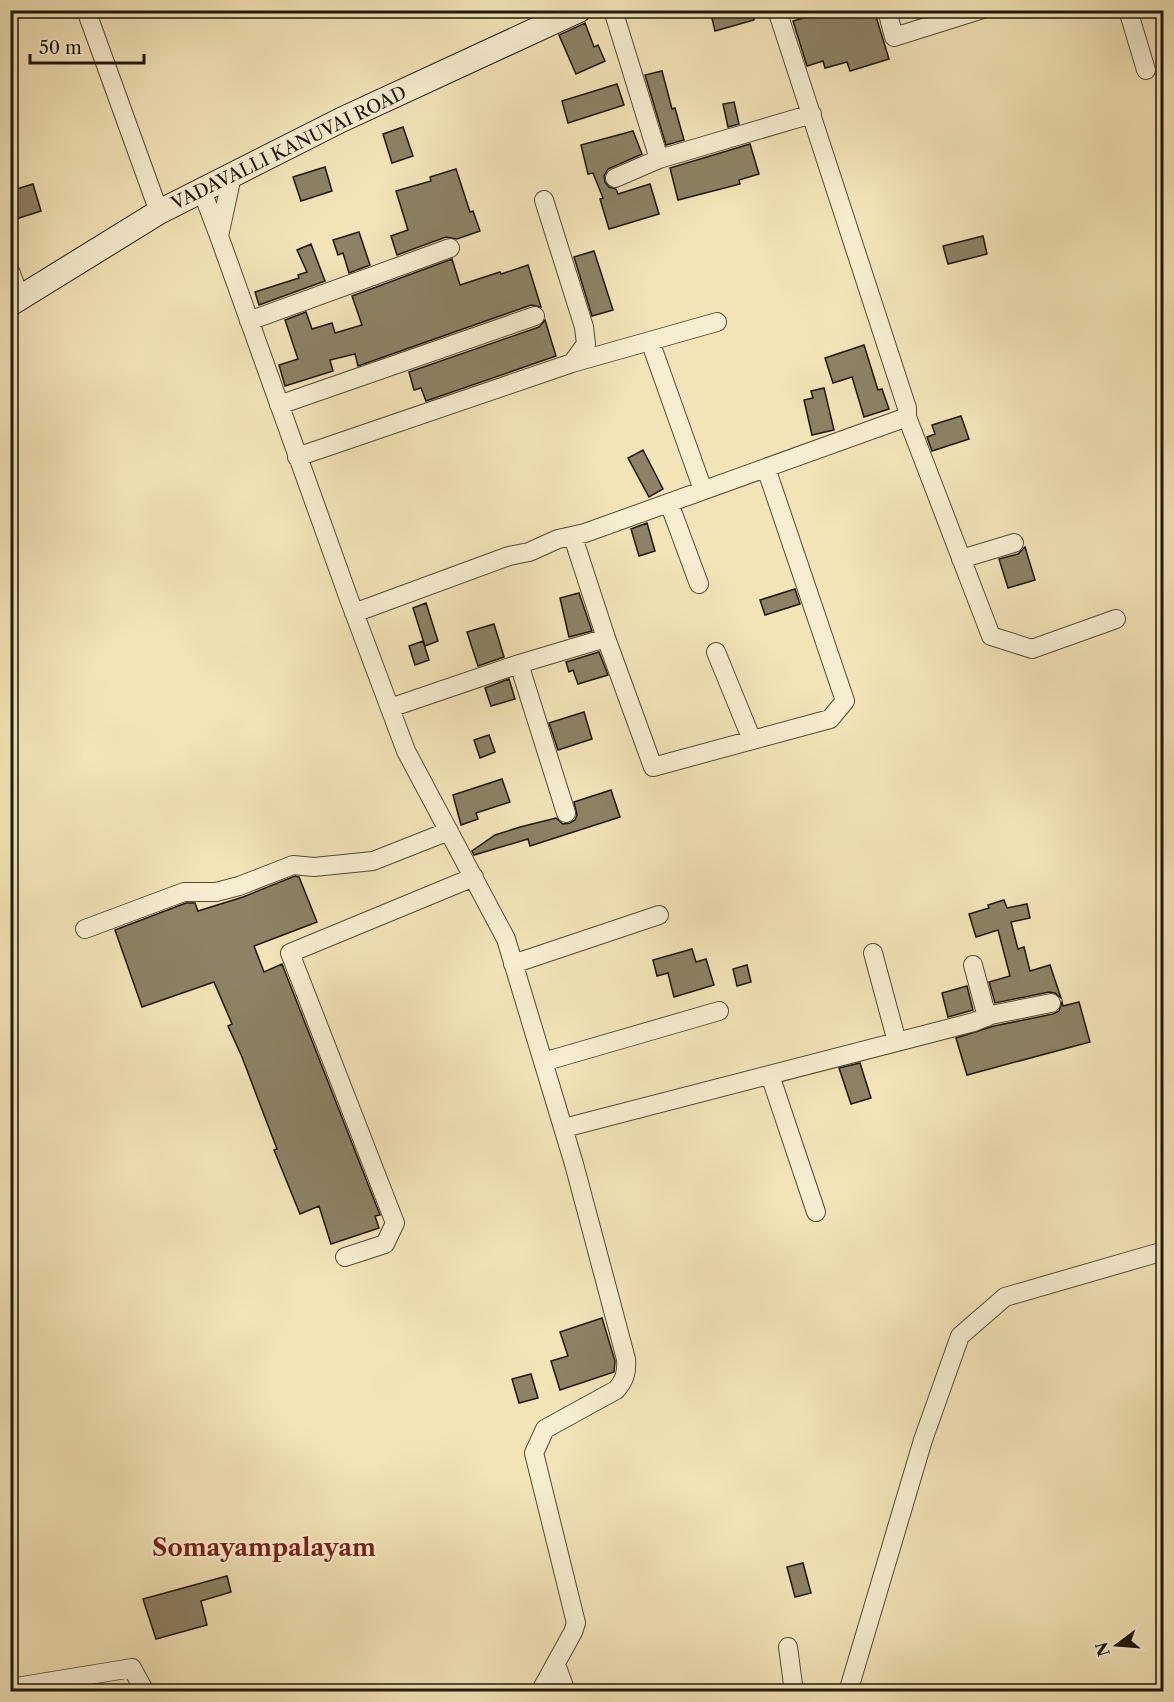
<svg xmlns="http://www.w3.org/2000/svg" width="1174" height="1702" viewBox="0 0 1174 1702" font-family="'Libre Caslon Text',serif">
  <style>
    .building { fill: #8d8265; stroke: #20170c; stroke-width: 1.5 }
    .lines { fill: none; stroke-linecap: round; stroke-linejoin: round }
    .street-casing { stroke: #544a37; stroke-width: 20 }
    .secondary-casing { stroke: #20170c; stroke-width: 26 }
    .street { stroke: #f7edd0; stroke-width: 18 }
    .secondary { stroke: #f7edd0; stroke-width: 24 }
    .labels { text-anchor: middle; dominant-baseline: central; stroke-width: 4.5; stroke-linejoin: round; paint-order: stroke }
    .street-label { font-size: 18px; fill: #20170c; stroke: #f7edd0 }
    .district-label { font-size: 24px; font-weight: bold; fill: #7a1f14; stroke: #f7edd0 }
  </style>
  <rect width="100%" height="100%" fill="#f2e4b7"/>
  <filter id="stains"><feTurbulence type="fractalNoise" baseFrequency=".00333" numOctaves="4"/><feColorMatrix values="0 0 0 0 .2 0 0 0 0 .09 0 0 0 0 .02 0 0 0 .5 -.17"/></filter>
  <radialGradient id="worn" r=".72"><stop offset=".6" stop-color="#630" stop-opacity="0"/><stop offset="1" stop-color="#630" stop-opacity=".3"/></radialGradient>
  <!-- building -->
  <path class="building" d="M710 10H752L754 20 715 31Z
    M831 10H874L889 59 850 71 847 62 825 68 823 61 807 66 793 21Z
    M585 23 594 47 598 45 605 61 576 74 559 35Z
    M662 71 672 109 675 108 684 140 666 145 645 75Z
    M617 84 624 105 568 123 562 101Z
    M734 102 739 124 728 127 723 104Z
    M403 127 413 156 392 163 383 134Z
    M633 131 642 154 608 169 604 176 605 182 609 187 616 189 618 194 650 184 659 214 609 229 600 199 603 198 593 173 588 174 581 145Z
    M750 144 759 174 739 180 740 184 678 200 670 168Z
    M325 167 332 191 301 201 293 177Z
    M456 169 470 212 473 211 480 231 457 239 446 237 397 255 391 236 408 230 396 191 431 181 430 177Z
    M33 184 41 211 10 221V191Z
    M359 232 370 265 349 273 343 253 338 255 333 240Z
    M983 236 987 254 948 264 943 246Z
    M311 244 325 281 259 305 255 292 299 278 298 275 307 272 297 250Z
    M594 251 613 310 592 316 574 257Z
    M452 259 460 285 500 272 501 274 528 265 541 307 531 305 358 366 355 354 330 360 333 371 285 386 279 365 298 359 285 320 306 312 312 329 332 323 335 333 362 325 352 296Z
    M545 320 556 356 426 401 421 388 414 390 409 372 539 327Z
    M864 345 878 390 882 389 889 409 864 417 852 377 833 383 825 358Z
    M824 388 834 430 812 435 804 400 813 398 811 391Z
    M961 416 969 439 932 451 927 437 935 434 932 425Z
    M643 450 663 489 649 497 628 458Z
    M647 523 655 551 639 556 631 529Z
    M1025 547 1035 580 1008 588 999 559 1018 554Z
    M795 589 800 604 765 615 760 600Z
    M579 593 592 631 569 637 560 598Z
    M426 603 438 641 425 646 413 608Z
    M494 624 504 657 478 666 467 632Z
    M423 641 429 660 415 665 409 646Z
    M599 652 608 675 578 684 573 670 569 672 566 662Z
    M509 679 515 699 491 706 485 688Z
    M584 712 592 739 558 750 549 723Z
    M489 735 495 752 480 758 474 740Z
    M502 779 510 802 476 813 478 819 461 825 453 795Z
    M611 790 620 817 530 846 528 839 474 855 472 851 495 835 520 827 556 818 563 824 570 823 575 820 577 815 574 802Z
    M295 876 299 877 317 922 254 946 264 972 282 964 380 1215 375 1216 379 1228 331 1244 319 1206 300 1214 274 1150 277 1149 242 1057 228 1026 232 1024 214 982 142 1007 115 930 186 903H195L198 911 243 897Z
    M1004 900 1007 908 1027 904 1030 918 1011 922 1018 949 1024 947 1030 971 1050 965 1061 998 1055 993 1049 992 995 1003 989 982 1010 976 998 930 976 937 969 914 989 908 988 905Z
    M692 949 696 962 706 959 714 985 674 997 668 973 657 976 653 960Z
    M747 965 751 982 737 986 733 969Z
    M967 986 973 1010 948 1017 942 993Z
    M1062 1002 1063 1006 1079 1002 1090 1042 967 1075 956 1038 994 1026 1053 1014 1059 1011Z
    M860 1063 871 1098 851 1104 839 1068Z
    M602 1318 615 1361 614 1372 560 1390 551 1361 568 1356 560 1332Z
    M531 1374 538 1398 519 1403 512 1379Z
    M803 1563 811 1593 795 1597 787 1567Z
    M227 1576 231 1592 201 1601 207 1625 156 1639 143 1599Z"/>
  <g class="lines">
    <defs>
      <path id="street" d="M86 10 159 212
        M613 10 659 159 812 114
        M777 10 907 408V417L991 636 1032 649 1116 619
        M887 10 894 37 980 10
        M1128 10 1146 70
        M232 176 219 236 349 599 406 751 506 939 574 1164 626 1359C627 1372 625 1380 616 1390L545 1429 534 1453 576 1623 573 1632 540 1692
        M615 178 659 159
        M202 191 219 236
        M10 271 20 298
        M249 321 450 248
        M650 341 703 490
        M572 363 717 322
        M279 405 535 316
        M297 457 572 363 586 344 584 327 544 200
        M669 503 699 584
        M573 537 606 638 653 767 830 719 845 701 766 468
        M961 559 1014 543
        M354 613 509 556 529 552 558 539 585 533 907 417
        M716 652 752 740
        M519 664 566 813
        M390 708 519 664 606 638
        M85 929 184 892H216L239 886 293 865 314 867 373 861 449 831
        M873 953 897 1042
        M513 964 659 915
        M973 965 987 1017
        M543 1062 719 1011
        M770 1075 816 1212
        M564 1128 974 1022 991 1015 1051 1003
        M345 1257 385 1244 395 1223 290 953 474 877
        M788 1647 794 1692
        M556 1664 566 1692
        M10 1688 132 1668 145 1692
        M848 1692 923 1440 960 1336 1005 1297 1164 1251"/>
      <path id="secondary" d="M10 304 159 212 341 120 579 10"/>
    </defs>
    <!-- street casing -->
    <use href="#street" class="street-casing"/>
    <!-- secondary casing -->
    <use href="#secondary" class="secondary-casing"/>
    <!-- street -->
    <use href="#street" class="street"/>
    <!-- secondary -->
    <use href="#secondary" class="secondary"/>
  </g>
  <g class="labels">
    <!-- street labels -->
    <g class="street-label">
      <text transform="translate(289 148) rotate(-26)">VADAVALLI KANUVAI ROAD</text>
    </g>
    <!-- district labels -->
    <g class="district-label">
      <text x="264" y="1547">Somayampalayam</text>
    </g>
  </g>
  <!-- margin -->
  <rect width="1174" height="1702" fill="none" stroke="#f2e4b7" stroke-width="36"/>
  <rect x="12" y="12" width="1150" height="1678" fill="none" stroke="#20170c" stroke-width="3"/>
  <rect x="18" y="18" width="1138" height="1666" fill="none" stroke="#20170c" stroke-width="1.5"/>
  <!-- north arrow -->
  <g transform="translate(1117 1645) rotate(254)" stroke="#f7edd0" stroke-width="4.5" paint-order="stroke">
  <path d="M0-4.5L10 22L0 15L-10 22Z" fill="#20170c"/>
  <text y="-9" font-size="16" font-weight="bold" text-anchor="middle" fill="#20170c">N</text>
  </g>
  <!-- scale -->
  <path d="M30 54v9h114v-9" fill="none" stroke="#20170c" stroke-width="3"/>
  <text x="39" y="54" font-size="18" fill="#20170c" stroke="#f7edd0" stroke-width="4.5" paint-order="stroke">50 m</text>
  <rect width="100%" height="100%" filter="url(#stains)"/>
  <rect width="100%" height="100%" fill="url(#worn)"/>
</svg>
